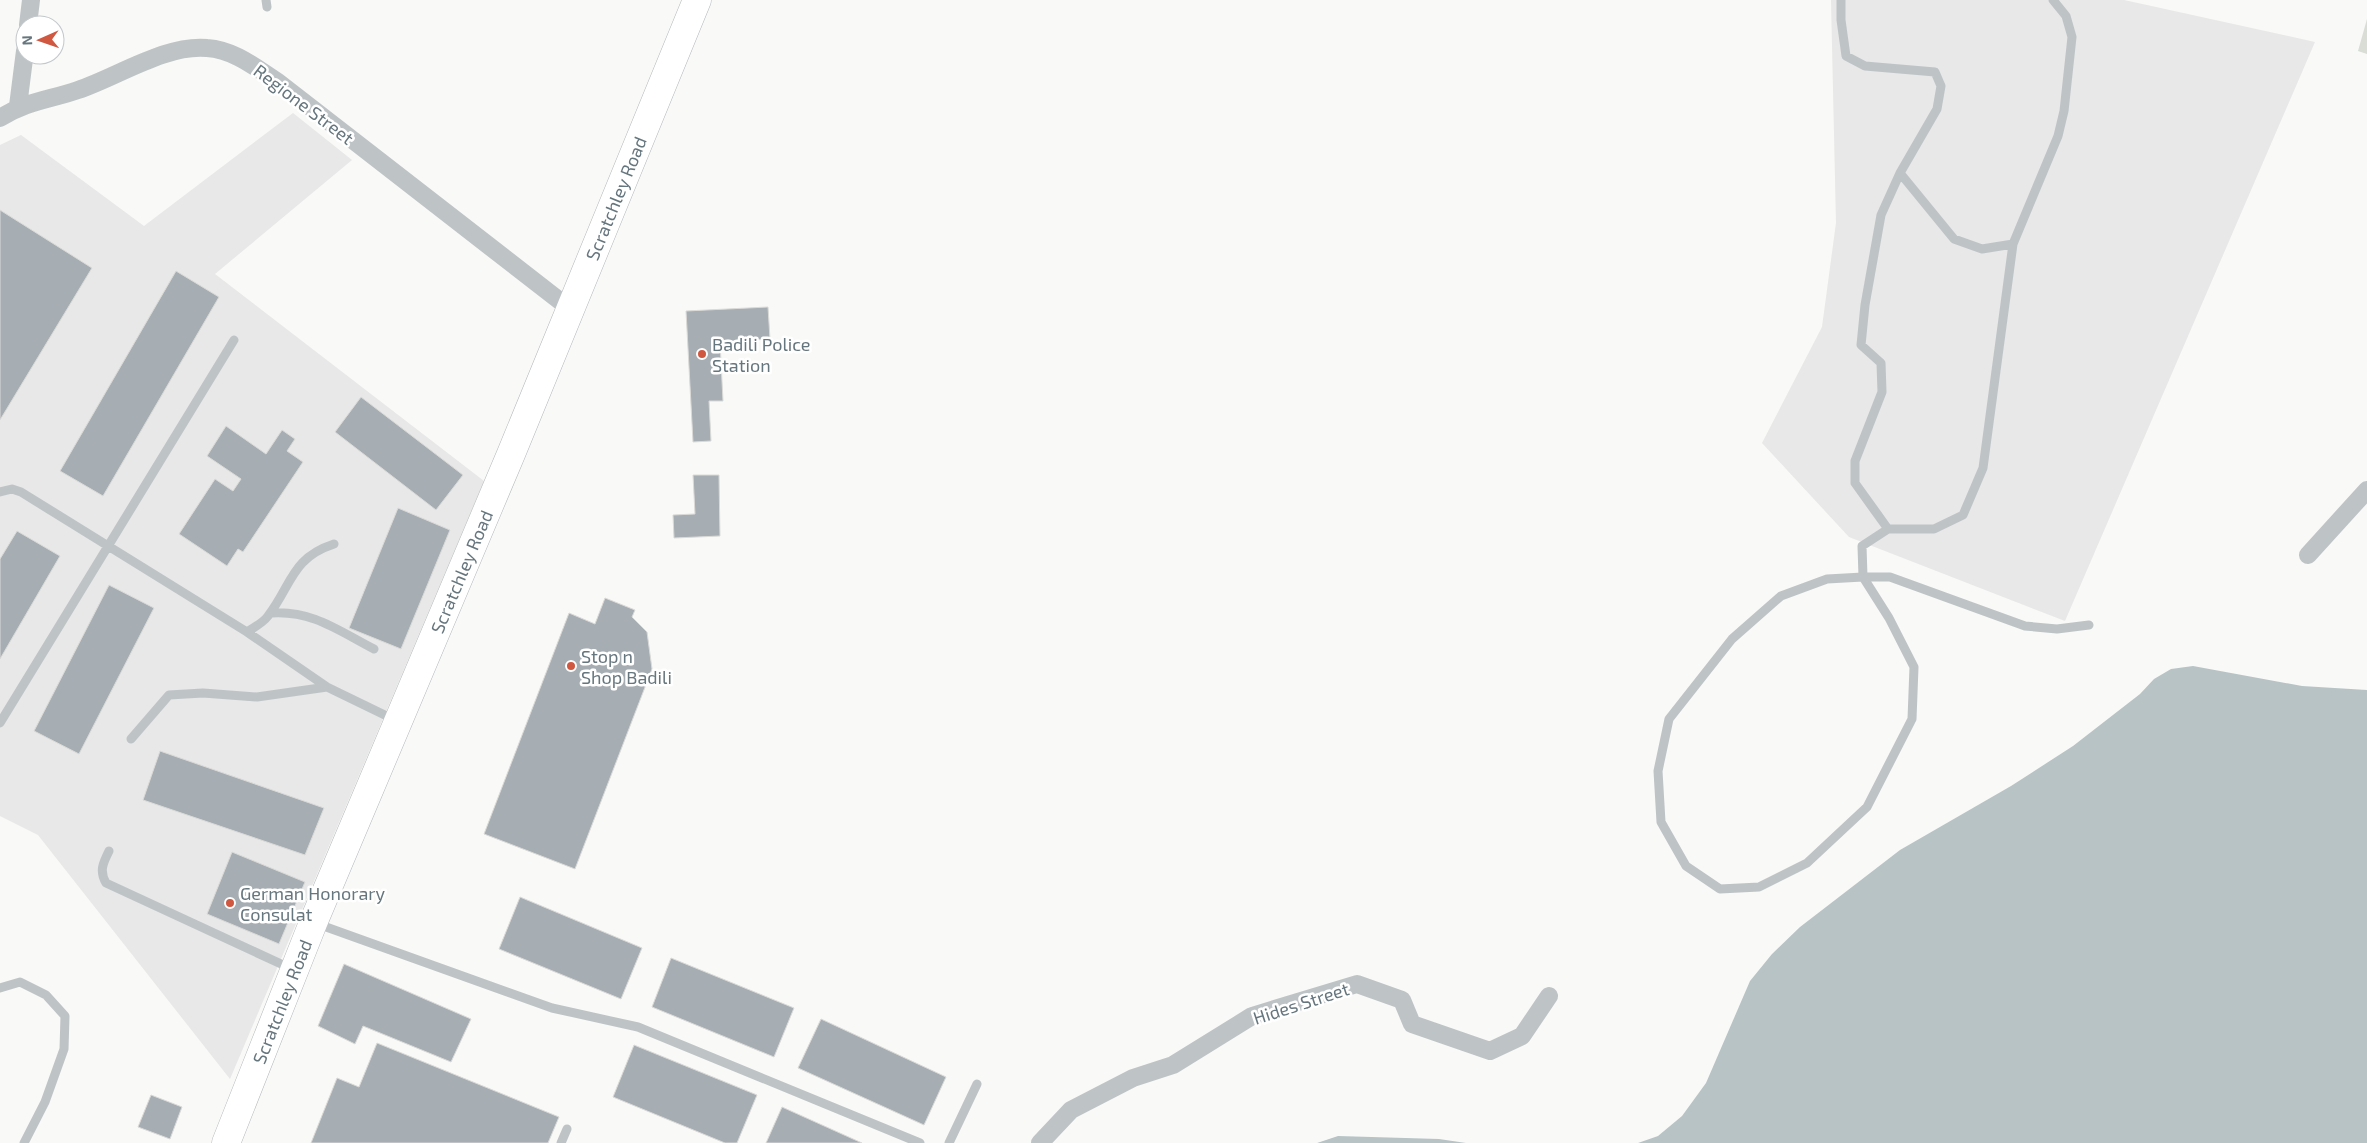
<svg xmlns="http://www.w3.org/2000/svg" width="2367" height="1143" viewBox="0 0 2367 1143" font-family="'Exo 2',sans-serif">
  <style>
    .built { fill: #e7e8e7 }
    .green { fill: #d9ddd6 }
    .water { fill: #b8c3c6 }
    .building { fill: #a6aeb3; stroke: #dbdad9 }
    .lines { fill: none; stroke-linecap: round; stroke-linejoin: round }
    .primary-casing { stroke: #b2b8ba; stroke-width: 29 }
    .lane { stroke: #bec3c6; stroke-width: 9 }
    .street { stroke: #bec3c6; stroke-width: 18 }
    .primary { stroke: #fff; stroke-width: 28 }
    .poi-dot { fill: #d05740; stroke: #fff; stroke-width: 2 }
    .labels { text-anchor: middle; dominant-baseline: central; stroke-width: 5; stroke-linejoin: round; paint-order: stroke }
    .street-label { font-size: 18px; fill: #66767e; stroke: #fff }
    .poi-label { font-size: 18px; fill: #66767e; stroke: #fff; text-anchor: start }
  </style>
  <rect width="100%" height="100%" fill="#f9f9f7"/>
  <!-- built -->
  <path class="built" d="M1831 0H2124L2315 42 2065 621 1849 537 1762 443 1822 327 1836 223Z
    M293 113 352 160 215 274 484 481 230 1079 38 835 0 816V145L21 135 144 226Z"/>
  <!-- green -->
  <path class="green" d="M2367 19V54L2358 51Z"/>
  <!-- water -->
  <path class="water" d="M2193 666 2302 686 2367 690V1143H1638L1658 1136 1682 1116 1706 1083 1750 981 1772 954 1800 927 1900 850 2011 786 2073 746 2140 694 2154 679 2171 669Z
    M1338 1136 1439 1139 1466 1143H1317Z"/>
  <!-- building -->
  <path class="building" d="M0 210 92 268 0 420Z
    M176 271 219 297 103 496 60 471Z
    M768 307 770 339 720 342 723 401H709L711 441 693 442 686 311Z
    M361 397 463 475 436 510 335 432Z
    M226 426 266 454 282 430 295 439 287 451 303 462 243 552 238 549 227 566 179 534 215 479 233 491 241 479 207 456Z
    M693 475H719L720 536 674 538 673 515 695 514Z
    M398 508 450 530 401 649 349 628Z
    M17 531 60 556 0 659V559Z
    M109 585 154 608 79 754 34 731Z
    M605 598 635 610 632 617 647 632 652 669 575 869 484 834 569 613 595 624Z
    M160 751 324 808 305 855 143 800Z
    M232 852 305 882 279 944 207 914Z
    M520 897 642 948 621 999 499 949Z
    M671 958 794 1008 774 1057 652 1007Z
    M344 964 471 1019 451 1062 363 1026 355 1044 318 1026Z
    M821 1019 946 1077 924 1125 798 1068Z
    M377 1043 559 1117 548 1143H311L337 1078 359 1087Z
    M634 1045 757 1095 737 1143H725L613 1097Z
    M151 1095 182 1107 170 1139 138 1127Z
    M782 1107 862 1143H766Z"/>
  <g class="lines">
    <defs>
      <g id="primary">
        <path id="s1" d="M226 1143 313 923 511 454 697 0"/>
      </g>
    </defs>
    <!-- primary casing -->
    <use href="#primary" class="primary-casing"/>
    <!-- lane -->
    <path class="lane" d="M266 0 267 7
      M1841 0V20L1846 56 1865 66 1935 72 1941 86 1937 109 1900 173 1881 215 1865 305 1861 345 1881 363 1882 392 1855 461V483L1888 529
      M2053 0 2066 16 2072 37 2064 111 2058 136 2013 244 1983 468 1963 515 1934 529H1888L1862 546 1863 577 1889 618 1914 667 1912 719 1867 807 1807 863 1759 887 1720 889 1686 866 1661 822 1658 771 1669 719 1732 639 1781 596 1827 579 1863 577H1890L2025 626 2057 629 2089 625
      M1900 173 1954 239 1982 249 2013 244
      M0 492 12 489 21 492 247 632 327 687 395 720
      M271 613C312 610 339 631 374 649
      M247 632C253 628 263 623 268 616 292 585 291 558 334 544
      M0 723 234 340
      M131 739 169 695 203 693 257 697 327 687
      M109 851C103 863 99 871 106 883L292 969
      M315 923 552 1008 638 1027 920 1143
      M0 988 20 982 46 995 65 1016 64 1049 45 1102 24 1143
      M561 1143 567 1129
      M949 1143 977 1084"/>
    <!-- street -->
    <path class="street" d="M28 25 31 0
      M18 106 25 51
      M0 118C27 101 49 100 78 90 117 77 166 44 207 48 235 50 256 68 278 82L569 308
      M2308 555 2367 490
      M1040 1143 1071 1110 1133 1078 1173 1065 1252 1016 1357 984 1402 1000 1412 1024 1490 1051 1522 1036 1549 996"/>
    <!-- primary -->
    <use href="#primary" class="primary"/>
  </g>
  <!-- markers -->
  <g class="poi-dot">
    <circle cx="702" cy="354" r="5"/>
    <circle cx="571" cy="666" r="5"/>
    <circle cx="230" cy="903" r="5"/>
  </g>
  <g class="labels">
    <!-- street labels -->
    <g class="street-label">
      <text transform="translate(304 104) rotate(37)">Regione Street</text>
      <text stroke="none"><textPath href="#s1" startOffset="1022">Scratchley Road</textPath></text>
      <text stroke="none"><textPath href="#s1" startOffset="618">Scratchley Road</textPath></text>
      <text stroke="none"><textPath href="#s1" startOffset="152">Scratchley Road</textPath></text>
      <text transform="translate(1301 1003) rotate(-18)">Hides Street</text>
    </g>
    <!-- poi labels -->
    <g class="poi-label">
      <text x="712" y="344">Badili Police<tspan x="712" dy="21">Station</tspan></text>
      <text x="581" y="656">Stop n<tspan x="581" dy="21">Shop Badili</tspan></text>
      <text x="240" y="893">German Honorary<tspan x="240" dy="21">Consulat</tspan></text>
    </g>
  </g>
  <!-- north arrow -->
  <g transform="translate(40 40) rotate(268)"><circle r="24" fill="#ffffff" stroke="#c2c8cb"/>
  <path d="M0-4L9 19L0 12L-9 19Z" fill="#d05740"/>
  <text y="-8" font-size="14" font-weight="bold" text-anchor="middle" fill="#66767e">N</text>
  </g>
</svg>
